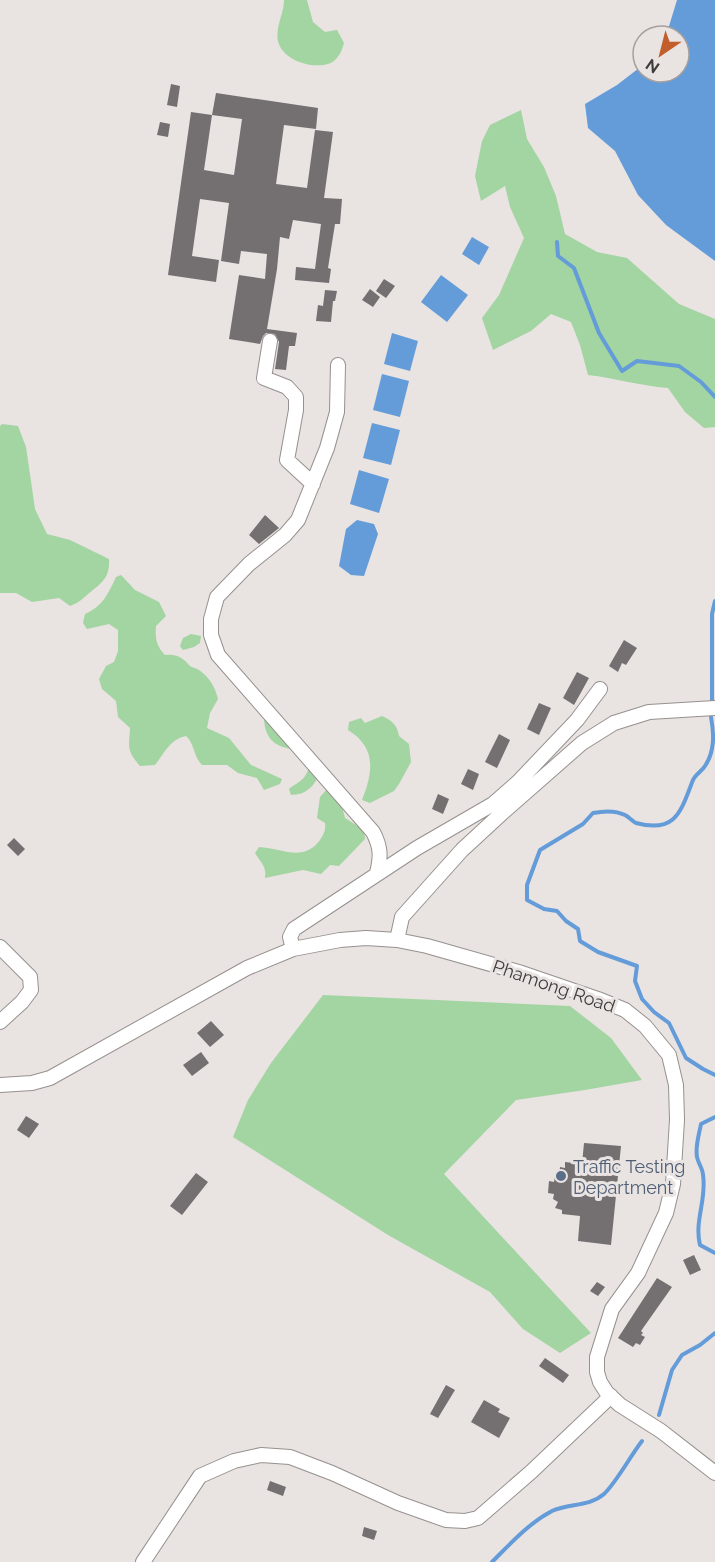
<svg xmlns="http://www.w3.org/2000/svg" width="715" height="1562" viewBox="0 0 715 1562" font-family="Raleway,sans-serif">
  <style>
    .green { fill: #a2d5a2 }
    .water { fill: #649cd9 }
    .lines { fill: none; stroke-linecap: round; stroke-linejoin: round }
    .stream { stroke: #649cd9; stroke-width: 4 }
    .building { fill: #746f71 }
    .minor-casing { stroke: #96918e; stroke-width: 16 }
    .minor { stroke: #fff; stroke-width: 14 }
    .service-dot { fill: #5c6f8a; stroke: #e9e3e1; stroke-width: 2 }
    .labels { text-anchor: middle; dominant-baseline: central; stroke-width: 6; stroke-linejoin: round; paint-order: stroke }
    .street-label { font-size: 18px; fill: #3e3c3b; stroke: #e9e3e1 }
    .service-label { font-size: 18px; fill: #4e5e75; stroke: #e9e3e1; text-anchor: start }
  </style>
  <rect width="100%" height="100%" fill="#e9e3e1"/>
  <!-- green -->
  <path class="green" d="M284 0H307L313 22 325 32 337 30 344 43C342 51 337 62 328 64 311 69 282 60 278 41 275 27 284 14 284 0Z
    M521 110 527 139 544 167 556 196 565 234 597 252 627 258 679 304 715 319V427L704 428 685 412 668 388C641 386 615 378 588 375L580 345 571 322 551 314 531 331 493 350 482 318 499 295 524 238 510 207 505 186 481 201 475 176 482 141 490 125Z
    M2 424 18 426 26 447 35 509 47 534 70 540 109 559C110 579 101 583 87 595 81 600 78 603 70 606L59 598 32 602 16 593H0V426Z
    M121 575 135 590 159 602 166 616 156 626C155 637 156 646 165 655 177 654 182 657 190 666 193 668 196 668 199 670 210 678 215 687 218 699L210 713 207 728 229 738 251 765 282 779 280 784 264 790 257 778 238 773 227 765H202C193 756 195 744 186 736 170 739 164 754 155 765L140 766C126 750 129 747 130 728L118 717 116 701 102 689 99 679 106 666 114 662 118 651V630L109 624 87 629 83 623 85 614C103 606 108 594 116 577Z
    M191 634 201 636 200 643 194 647 183 650 180 646 183 638Z
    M382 716C392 721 397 724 399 736L409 744 411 762 399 784 394 791 370 803 362 800C373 772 377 748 348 730L349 722 361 718 365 723Z
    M264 719C275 725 290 735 291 749 273 746 265 737 264 719Z
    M309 767 320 772C315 786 306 795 291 795L289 789C299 781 305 781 309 767Z
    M327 789 342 806 345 818 364 830 365 839 339 866 330 865 321 874 303 870 265 878C267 866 260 862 255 853L259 847C282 848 303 863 320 840 324 834 326 830 325 823L317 818 320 797Z
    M323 995 570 1006 611 1038 642 1080 585 1090 516 1100 444 1174 591 1333 560 1353 523 1329 490 1292 388 1235 233 1137 248 1100 271 1063Z"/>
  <!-- water -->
  <path class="water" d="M677 0H715V261L666 225 638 195 615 151 588 128 585 104 617 85 643 65V72H679V36H666Z
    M472 237 489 247 479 265 462 254Z
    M441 275 468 295 447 322 421 302Z
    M392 333 418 341 410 371 384 364Z
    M382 374 409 381 400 417 373 410Z
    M372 423 400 430 391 465 363 458Z
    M359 470 389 479 379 513 350 504Z
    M357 520 374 524 378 534 364 576 351 575 339 566 346 529Z"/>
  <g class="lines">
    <!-- stream -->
    <path class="stream" d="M557 242 558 256 574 268 599 333 622 371 637 361 679 366 701 382 715 397
      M712 700V614L715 601
      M711 717C714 734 715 751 705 766 702 771 696 774 693 780 681 810 677 834 636 823 632 821 629 817 625 815 615 810 603 811 593 813L583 824 540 850 527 885V900L544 909 557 911 566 921 578 929 580 941 598 952 637 966 635 981 642 999 654 1012 669 1023 686 1058 703 1069 715 1075
      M715 1117 701 1124C699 1135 695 1146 697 1157 698 1163 703 1169 703 1175 707 1199 694 1221 700 1245L715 1253
      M659 1415 672 1370 682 1355 700 1345 715 1333
      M492 1562C510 1544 529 1523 552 1511 569 1503 589 1507 604 1494 616 1483 631 1455 642 1441"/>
  </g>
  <!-- building -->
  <path class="building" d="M171 84 180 86 177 107 167 105Z
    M216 93 318 108 316 129 284 125 276 184 307 188 315 130 333 132 324 198 342 199 340 224H335L328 268 331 269 329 283 295 280 296 267 315 269 321 224 293 220 289 239 280 237 277 269 267 329 297 333 295 346H289L286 370 275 369 279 342 275 334 266 333 263 336 260 344 229 339 239 275 265 279 267 254 241 251 239 264 221 261 229 203 200 199 192 256 219 260 216 282 168 275 191 112 212 115 204 170 234 175 242 119 212 115Z
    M160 122 170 124 168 137 157 135Z
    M384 279 395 286 386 298 376 291Z
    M370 289 380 297 373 307 362 300Z
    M325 290 337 291 335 301H333L331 322 316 321 318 305 323 306Z
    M265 515 279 528 259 544 249 535Z
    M624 640 637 648 626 665 622 663 618 672 609 666Z
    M577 672 589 678 574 705 563 698Z
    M539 703 551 708 539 735 527 729Z
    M499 734 510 740 497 768 485 762Z
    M468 769 479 774 473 790 461 784Z
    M438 794 449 799 443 814 432 809Z
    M14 838 25 849 18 856 7 845Z
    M211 1021 224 1035 210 1047 197 1033Z
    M201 1052 209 1063 192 1076 183 1065Z
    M26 1116 39 1124 29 1138 17 1130Z
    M584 1143 621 1146 611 1245 578 1241 580 1216 562 1214V1210L555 1208 558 1202 553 1199 554 1194 548 1193 549 1181 554 1182 555 1176H559L560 1167 565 1168V1162L582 1164Z
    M196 1173 208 1182 182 1215 170 1206Z
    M694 1255 701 1270 690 1275 683 1260Z
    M657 1278 672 1287 641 1331 643 1333 641 1335 645 1337 640 1345 636 1343 633 1347 618 1338Z
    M597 1282 605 1287 598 1296 590 1291Z
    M545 1358 569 1375 563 1383 539 1366Z
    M446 1385 455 1390 438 1418 430 1414Z
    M484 1400 500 1409 498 1412 510 1418 499 1438 471 1422Z
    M270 1481 286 1487 283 1496 267 1490Z
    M364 1527 377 1531 374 1540 362 1536Z"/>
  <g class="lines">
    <defs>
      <path id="minor" d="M270 341 264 378 287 387 296 397V410L287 460 313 484
        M338 365 337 412 327 448 298 520 285 535 249 564 217 597 211 619V635L218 655 373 832C381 847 381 857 377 873
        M397 940 402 917 462 850 501 814 582 743 614 723 649 712 715 708
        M0 947 30 977 31 990 22 1002 0 1022
        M293 949 290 937 294 929 417 848 493 804 518 782 577 720 600 689
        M0 1085 32 1083 50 1078 247 968 293 949 340 940 366 938 397 940 427 946 522 973 598 999 625 1010 645 1026 669 1055 676 1085 677 1120 673 1184 666 1213 638 1273 612 1309 597 1357V1372L600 1382 607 1393 620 1405 661 1431 715 1473
        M143 1562 200 1476 234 1461 261 1455 290 1457 332 1473 398 1503 446 1520 465 1521 478 1518 531 1472 611 1396"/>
    </defs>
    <!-- minor casing -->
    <use href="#minor" class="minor-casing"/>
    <!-- minor -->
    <use href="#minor" class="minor"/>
  </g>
  <!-- markers -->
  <circle class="service-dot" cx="561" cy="1176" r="6"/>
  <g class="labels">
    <!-- street labels -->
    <g class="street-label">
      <text transform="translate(554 986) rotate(19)">Phamong Road</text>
    </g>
    <!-- service labels -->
    <g class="service-label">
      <text x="573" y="1166">Traffic Testing<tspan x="573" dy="21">Department</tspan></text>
    </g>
  </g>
  <!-- north arrow -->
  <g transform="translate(661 54) rotate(215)"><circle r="28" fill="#e9e3e1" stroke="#a5a09f" stroke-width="1.5"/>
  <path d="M0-4.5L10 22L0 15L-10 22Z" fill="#c25d2c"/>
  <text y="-9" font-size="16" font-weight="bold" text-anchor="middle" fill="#3e3c3b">N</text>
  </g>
</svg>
